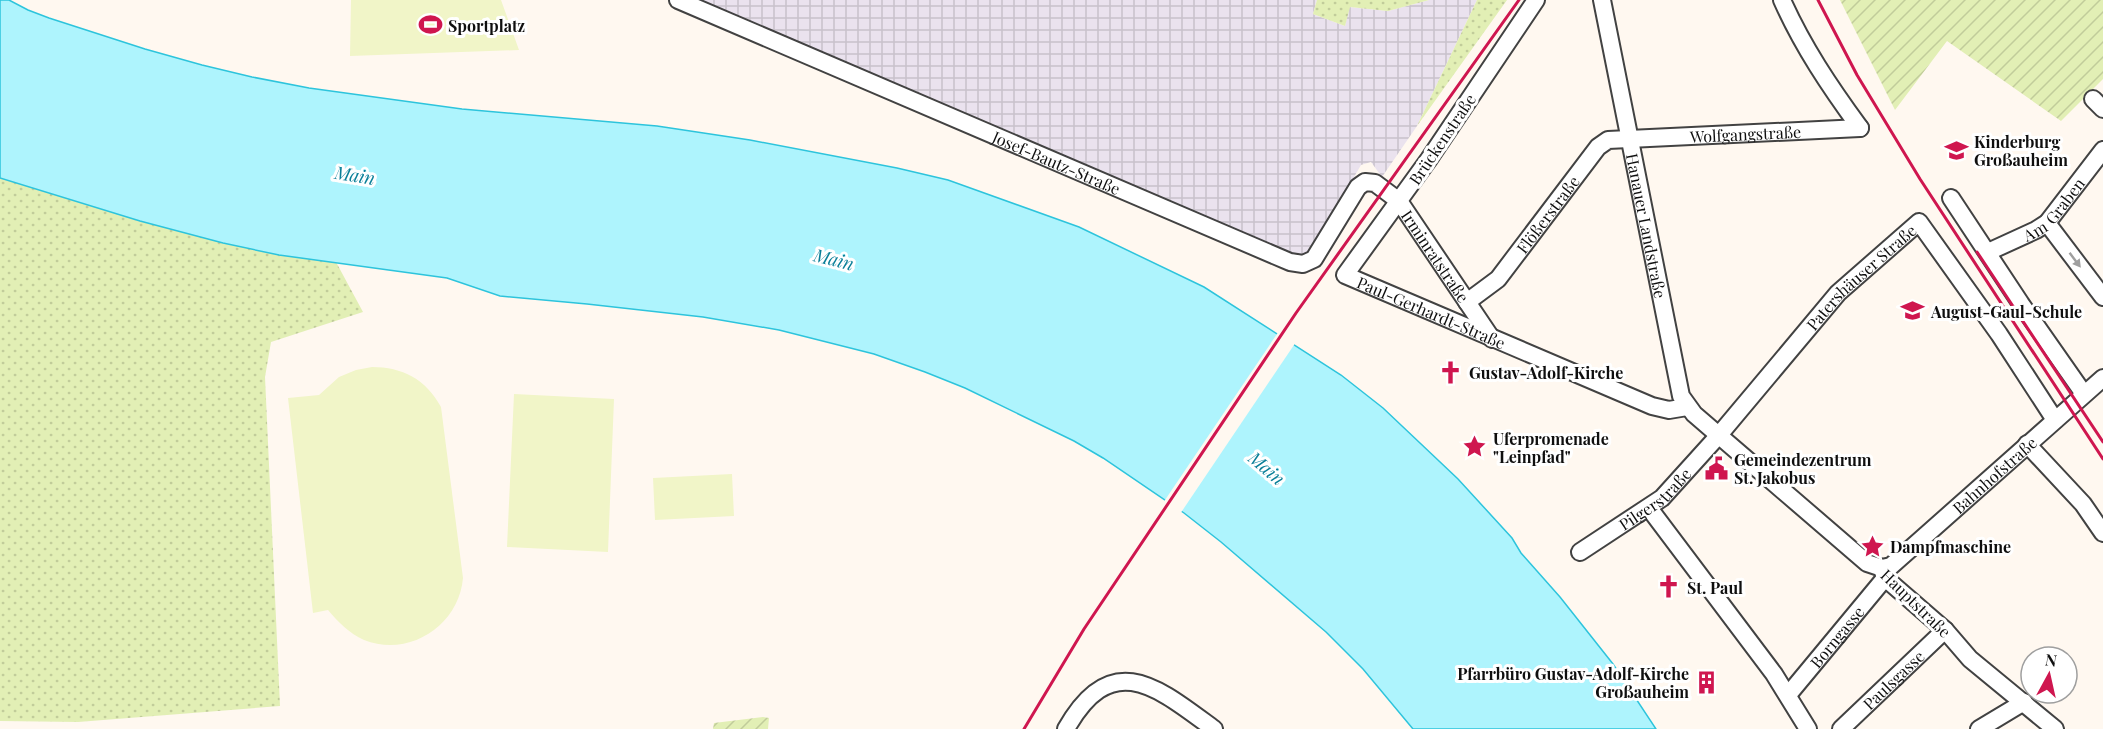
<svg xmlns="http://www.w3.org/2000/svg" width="2103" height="729" viewBox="0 0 2103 729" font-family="'Playfair Display',serif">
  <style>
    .industrial { fill: url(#industrial-grid) }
    .grass { fill: url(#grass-dots) }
    .garden { fill: url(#garden-furrows) }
    .pitch { fill: #f1f5c8 }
    .water { fill: #aef4fd; stroke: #2dc4dc; stroke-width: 1.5 }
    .pier { fill: #fff8f0 }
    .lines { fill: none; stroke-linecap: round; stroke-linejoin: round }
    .minor-casing { stroke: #424242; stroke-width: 20 }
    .minor { stroke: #fff; stroke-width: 16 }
    .rail { stroke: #cf164f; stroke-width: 3 }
    .oneway { fill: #9f9f9f }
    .labels { text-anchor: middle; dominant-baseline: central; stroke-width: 6; stroke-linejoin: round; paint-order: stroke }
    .poi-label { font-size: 16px; font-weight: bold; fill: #0f0f0f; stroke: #fff; text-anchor: start }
    .street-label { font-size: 16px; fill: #0f0f0f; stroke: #fff }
    .water-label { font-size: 18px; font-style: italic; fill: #0a7f98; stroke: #fff }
  </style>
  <defs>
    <pattern id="industrial-grid" width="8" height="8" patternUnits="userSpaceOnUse" patternTransform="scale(1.5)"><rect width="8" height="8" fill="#eae2ee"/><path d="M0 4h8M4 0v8" fill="none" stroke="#c8c1cb"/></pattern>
    <pattern id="grass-dots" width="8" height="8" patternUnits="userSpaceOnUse" patternTransform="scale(1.5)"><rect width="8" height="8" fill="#e2efb5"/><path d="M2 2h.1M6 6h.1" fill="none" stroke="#c1cc9a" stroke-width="1.8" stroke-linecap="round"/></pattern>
    <pattern id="garden-furrows" width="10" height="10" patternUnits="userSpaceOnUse" patternTransform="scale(1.5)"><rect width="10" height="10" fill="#e2efb5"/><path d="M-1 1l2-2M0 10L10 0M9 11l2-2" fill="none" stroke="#c1cc9a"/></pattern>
  </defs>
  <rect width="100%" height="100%" fill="#fff8f0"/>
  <!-- industrial -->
  <path class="industrial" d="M678 0H1317L1313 14 1345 26 1349 7 1388 11 1429 0H1477L1417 126 1382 177 1371 162 1361 165 1311 251 1290 262Z"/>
  <!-- grass -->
  <path class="grass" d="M1317 0H1429L1388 11 1350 7 1345 26 1313 14Z
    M1477 0H1507L1417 126Z
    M0 178 140 221 279 255 336 262 363 312 271 342 265 377 280 706 78 722 0 721Z"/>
  <!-- garden -->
  <path class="garden" d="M1840 0H2103V79L2061 121 1947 41 1895 110Z
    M763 717 769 718 768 729H713L714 723Z"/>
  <!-- pitch -->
  <path class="pitch" d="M351 0H501L519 50 350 56Z
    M372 367C402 367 426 379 441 407L463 578C459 625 410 658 364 640 349 633 339 623 328 610L313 613 288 398 319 395 339 377 356 370Z
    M514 394 614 399 608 552 507 547Z
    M732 474 734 516 655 520 653 478Z"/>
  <!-- water -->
  <path class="water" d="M0 0H9L28 10 49 18 145 49 202 65 252 77 309 88 462 109 657 126 750 140 897 168 948 180 1079 227 1204 287 1341 375 1383 408 1458 479 1512 538 1521 553 1560 597 1613 664 1656 729H1413L1363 669 1326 632 1221 542 1184 513 1103 458 1074 441 965 388 925 372 874 354 779 330 703 317 587 304 500 296 447 278 279 255 223 243 140 221 0 178Z"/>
  <!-- pier -->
  <path class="pier" d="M1279 331 1296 342 1180 514 1163 503Z"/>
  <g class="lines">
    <defs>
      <g id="minor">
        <path id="s1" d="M678 0 1290 262 1303 264 1314 259 1358 187 1365 182 1375 183 1399 201 1492 339"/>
        <path id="s2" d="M1536 0 1429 159 1345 275 1652 406 1669 410 1687 407"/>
        <path id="s3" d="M1602 0 1681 396 1694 414 1867 563 1882 568"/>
        <path d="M1782 0C1803 47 1830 87 1860 128"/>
        <path d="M2093 99 2103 109"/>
        <path d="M1951 198 2021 304 2084 394"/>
        <path d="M2047 223 2103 297"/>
        <path id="s4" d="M1988 252 2036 230 2047 223 2103 150"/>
        <path id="s5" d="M1467 302 1498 279 1598 147 1608 140 1860 128"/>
        <path d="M2027 444 2083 504 2103 533"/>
        <path d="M1649 508 1774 674 1808 729"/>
        <path id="s6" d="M1580 552 1662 498 1719 435 1838 293 1919 222 1999 334 2055 420"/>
        <path id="s7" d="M1882 568 1891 566 2103 378"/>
        <path d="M1882 568 1885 578 1945 630 1970 659 2055 729"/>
        <path id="s8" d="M1788 695 1885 578"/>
        <path d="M1066 729C1112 647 1158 688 1214 729"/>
        <path id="s9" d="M1841 729 1945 630"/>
        <path d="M1979 729 2024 702"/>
      </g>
    </defs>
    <!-- minor casing -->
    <use href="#minor" class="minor-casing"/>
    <!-- minor -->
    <use href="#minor" class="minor"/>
    <!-- rail -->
    <path class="rail" d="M1818 0 1857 75 1920 179 2103 459
      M1977 252 2103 442
      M1024 729 1084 629 1296 313 1519 0"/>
  </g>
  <!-- one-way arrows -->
  <defs><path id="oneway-solid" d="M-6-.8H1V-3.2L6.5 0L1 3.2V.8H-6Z" transform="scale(1.5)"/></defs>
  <use class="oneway" href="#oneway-solid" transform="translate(2075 260) rotate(53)"/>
  <!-- icons -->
  <defs>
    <symbol id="stadium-bare" viewBox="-9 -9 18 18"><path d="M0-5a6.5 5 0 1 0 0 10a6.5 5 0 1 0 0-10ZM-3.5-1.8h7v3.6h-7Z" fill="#cf164f" stroke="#fff" stroke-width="2.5" paint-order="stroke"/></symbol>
    <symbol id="school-bare" viewBox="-9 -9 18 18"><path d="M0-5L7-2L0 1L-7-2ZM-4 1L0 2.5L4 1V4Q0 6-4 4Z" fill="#cf164f" stroke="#fff" stroke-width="2.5" paint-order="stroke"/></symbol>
    <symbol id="church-bare" viewBox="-9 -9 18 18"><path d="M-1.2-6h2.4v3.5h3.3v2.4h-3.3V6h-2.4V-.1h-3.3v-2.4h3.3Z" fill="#cf164f" stroke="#fff" stroke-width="2.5" paint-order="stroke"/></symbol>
    <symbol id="sight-bare" viewBox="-9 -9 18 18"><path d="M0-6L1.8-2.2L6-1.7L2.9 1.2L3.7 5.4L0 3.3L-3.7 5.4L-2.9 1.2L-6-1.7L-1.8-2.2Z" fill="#cf164f" stroke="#fff" stroke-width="2.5" paint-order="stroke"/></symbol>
    <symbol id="civic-bare" viewBox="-9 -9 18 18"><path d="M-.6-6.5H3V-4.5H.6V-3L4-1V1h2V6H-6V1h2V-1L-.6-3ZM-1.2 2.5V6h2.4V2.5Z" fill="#cf164f" stroke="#fff" stroke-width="2.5" paint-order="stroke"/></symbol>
    <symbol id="building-bare" viewBox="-9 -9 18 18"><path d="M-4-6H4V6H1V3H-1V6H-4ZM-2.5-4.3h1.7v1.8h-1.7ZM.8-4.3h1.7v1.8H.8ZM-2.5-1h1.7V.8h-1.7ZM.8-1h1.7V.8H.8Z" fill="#cf164f" stroke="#fff" stroke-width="2.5" paint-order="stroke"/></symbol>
  </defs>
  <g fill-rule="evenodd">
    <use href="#stadium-bare" x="414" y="8" width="33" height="33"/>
    <use href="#school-bare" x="1940" y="134" width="33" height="33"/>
    <use href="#school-bare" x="1896" y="294" width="33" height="33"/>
    <use href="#church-bare" x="1434" y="356" width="33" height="33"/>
    <use href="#sight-bare" x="1458" y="430" width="33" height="33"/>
    <use href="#civic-bare" x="1700" y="452" width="33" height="33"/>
    <use href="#sight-bare" x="1856" y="530" width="33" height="33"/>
    <use href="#church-bare" x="1652" y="570" width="33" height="33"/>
    <use href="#building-bare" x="1690" y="666" width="33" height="33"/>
  </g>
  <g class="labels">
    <!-- poi labels -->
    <g class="poi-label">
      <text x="448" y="25">Sportplatz</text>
      <text x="1974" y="141">Kinderburg<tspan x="1974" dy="18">Großauheim</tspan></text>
      <text x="1931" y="311">August-Gaul-Schule</text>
      <text x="1469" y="372">Gustav-Adolf-Kirche</text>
      <text x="1493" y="438">Uferpromenade<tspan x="1493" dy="18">"Leinpfad"</tspan></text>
      <text x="1734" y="459">Gemeindezentrum<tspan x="1734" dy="18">St. Jakobus</tspan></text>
      <text x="1890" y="546">Dampfmaschine</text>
      <text x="1687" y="587">St. Paul</text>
      <text x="1689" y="673" text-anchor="end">Pfarrbüro Gustav-Adolf-Kirche<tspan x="1689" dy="18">Großauheim</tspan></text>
    </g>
    <!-- street labels -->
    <g class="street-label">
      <text stroke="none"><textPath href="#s5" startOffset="354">Wolfgangstraße</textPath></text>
      <text transform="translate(1442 139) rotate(-56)">Brückenstraße</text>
      <text stroke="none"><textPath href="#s1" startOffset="412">Josef-Bautz-Straße</textPath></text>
      <text stroke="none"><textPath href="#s4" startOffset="80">Am Graben</textPath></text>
      <text stroke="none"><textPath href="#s5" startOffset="120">Flößerstraße</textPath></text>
      <text stroke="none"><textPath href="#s3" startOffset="230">Hanauer Landstraße</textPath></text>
      <text stroke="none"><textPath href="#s1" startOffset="890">Irminratstraße</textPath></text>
      <text stroke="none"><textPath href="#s6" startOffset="396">Patershäuser Straße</textPath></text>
      <text stroke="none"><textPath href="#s2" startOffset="429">Paul-Gerhardt-Straße</textPath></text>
      <text stroke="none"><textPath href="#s7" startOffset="147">Bahnhofstraße</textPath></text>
      <text stroke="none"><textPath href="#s6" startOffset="92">Pilgerstraße</textPath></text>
      <text transform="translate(1916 603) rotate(44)">Hauptstraße</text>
      <text stroke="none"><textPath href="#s8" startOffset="76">Borngasse</textPath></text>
      <text stroke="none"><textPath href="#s9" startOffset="72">Paulsgasse</textPath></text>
    </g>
    <!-- water labels -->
    <g class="water-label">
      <text transform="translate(355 175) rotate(9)">Main</text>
      <text transform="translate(834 259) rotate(14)">Main</text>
      <text transform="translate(1267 468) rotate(40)">Main</text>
    </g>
  </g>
  <!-- north arrow -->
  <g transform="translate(2049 675) rotate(8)"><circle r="28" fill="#ffffff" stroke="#9f9f9f" stroke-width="1.5"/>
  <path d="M0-4.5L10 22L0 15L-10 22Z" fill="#cf164f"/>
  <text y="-9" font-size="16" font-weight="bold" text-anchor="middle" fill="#0f0f0f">N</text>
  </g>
</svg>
